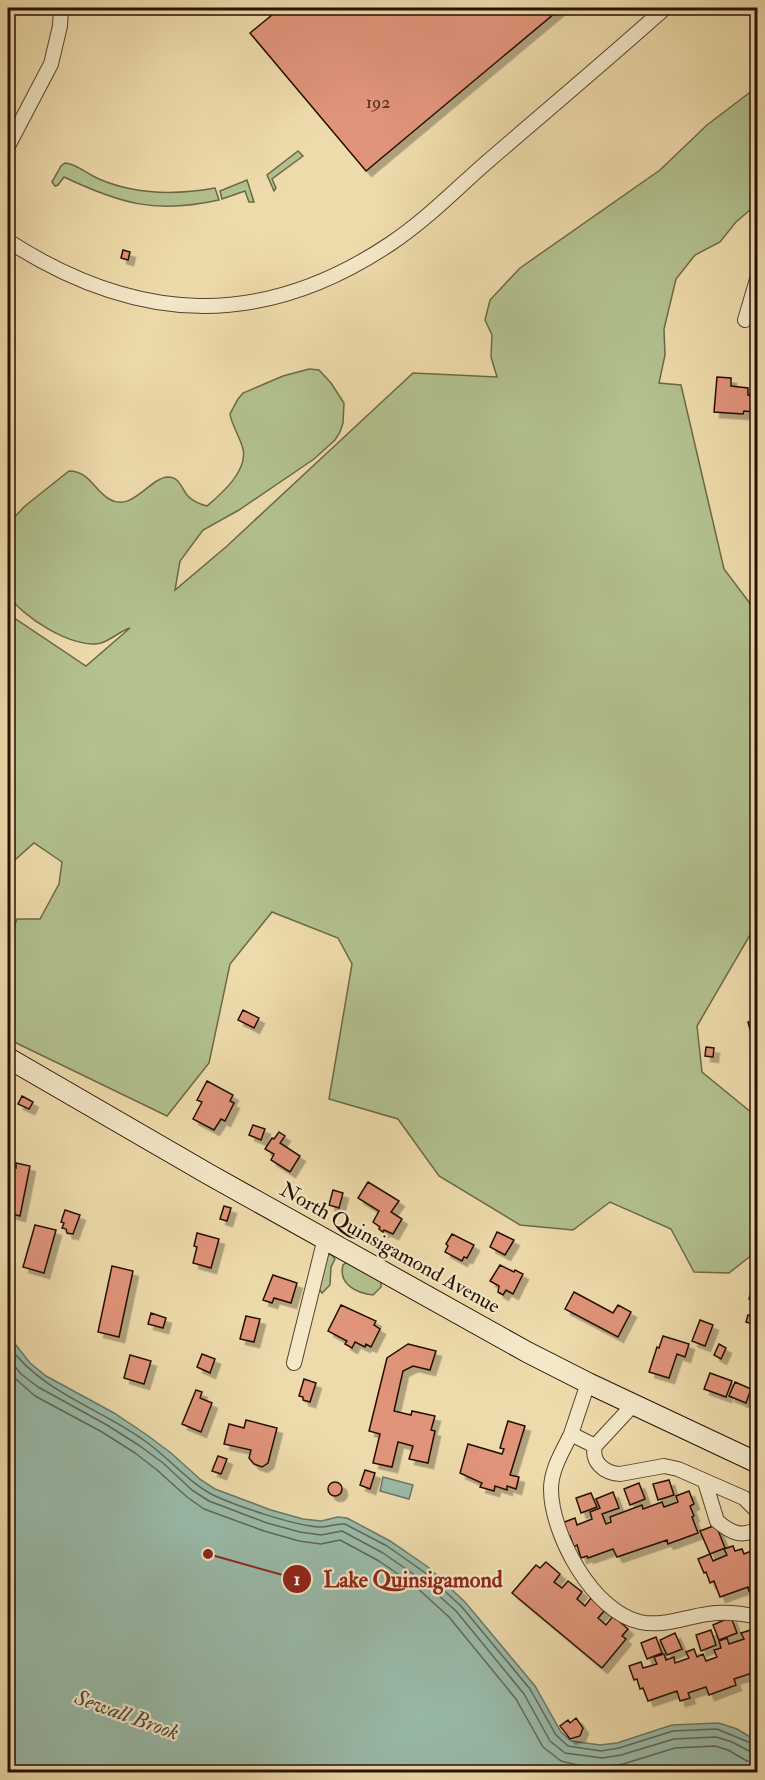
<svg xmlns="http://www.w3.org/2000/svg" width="765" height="1780" viewBox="0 0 765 1780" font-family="'IM FELL Double Pica',serif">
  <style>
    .green { fill: #b2c18e; stroke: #6c6847; stroke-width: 1.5 }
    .water { fill: #9ba; stroke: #6b7766; stroke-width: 1.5 }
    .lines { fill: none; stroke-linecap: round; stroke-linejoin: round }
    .shore { stroke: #606655; stroke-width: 1.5 }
    .building { fill: #e0947a; stroke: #261000; stroke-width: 1.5; filter: url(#shadow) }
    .minor-casing { stroke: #58432b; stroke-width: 16 }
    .secondary-casing { stroke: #261000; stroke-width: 22 }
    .minor { stroke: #f4e8c8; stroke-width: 14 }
    .secondary { stroke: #f4e8c8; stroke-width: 20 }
    .labels { text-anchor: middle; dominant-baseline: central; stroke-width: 4.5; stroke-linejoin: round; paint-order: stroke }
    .number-label { font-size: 18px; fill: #54311e }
    .street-label { font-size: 21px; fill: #261000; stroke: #f4e8c8 }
    .water-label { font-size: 22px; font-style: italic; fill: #4e4c3c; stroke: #f4e8c8 }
    .leader { fill: none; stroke: #8f2418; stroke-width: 2 }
    .callout-dot { fill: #8f2418; stroke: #f4e8c8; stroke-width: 2 }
    .mark-label { font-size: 18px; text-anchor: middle; font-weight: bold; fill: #fff }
    .callout-label { font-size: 22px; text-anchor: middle; font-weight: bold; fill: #8f2418; stroke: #f4e8c8; stroke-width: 4.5; stroke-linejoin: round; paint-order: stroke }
  </style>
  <defs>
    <filter id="shadow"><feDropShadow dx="5.5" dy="5.5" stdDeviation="0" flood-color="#0004"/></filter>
  </defs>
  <rect width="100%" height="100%" fill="#eedbab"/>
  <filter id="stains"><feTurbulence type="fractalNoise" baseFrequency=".00333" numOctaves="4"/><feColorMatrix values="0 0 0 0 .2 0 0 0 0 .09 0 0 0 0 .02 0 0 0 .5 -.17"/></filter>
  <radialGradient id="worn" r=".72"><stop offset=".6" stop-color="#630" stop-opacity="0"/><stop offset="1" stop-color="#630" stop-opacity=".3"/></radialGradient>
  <!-- green -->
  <path class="green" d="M757 87V204L736 222 720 242 695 255 676 279 664 329 665 355 659 383 681 385 724 569 758 614 757 923 697 1026 702 1072 757 1117V1251L729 1273 694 1272 671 1229 610 1202 573 1230 520 1225 439 1176 398 1119 329 1099 352 964 338 938 272 912 230 964 209 1063 167 1116 8 1039V943L17 919H40L59 884 62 862 34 843 8 866V614L86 666 130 628C120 631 111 640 101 643 74 650 20 616 8 594V524L25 506 69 471C89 471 94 490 109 499 132 513 149 478 168 477 179 477 181 487 187 495 192 501 199 504 207 506 221 494 248 471 243 449 240 437 232 426 230 414L238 399 243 393 283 376 309 369 319 370 331 383 344 403 343 423 340 432 335 440 314 459 239 510 203 530 180 561 175 590 227 546 413 373 497 377 491 357 492 335 485 320 490 300 520 268 660 170 707 125Z
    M298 151 303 156 272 179 276 188 274 191 267 175Z
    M65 163C77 164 87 174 99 179 136 195 176 195 215 188L219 200C156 214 121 204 64 177L58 185 55 186 52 182 61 166Z
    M247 180 254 202H249L245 191 222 199 220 191Z
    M327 1254 332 1255 335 1259 331 1267 330 1285 322 1293 319 1289Z
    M347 1262 381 1281V1287L373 1295C356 1293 338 1284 343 1265Z"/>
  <!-- water -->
  <path class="water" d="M8 1335 30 1363 46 1376 114 1413 147 1435 171 1453 201 1480 215 1489 271 1510 303 1519 321 1521 338 1517 347 1518 390 1541 428 1567 465 1602 535 1686 561 1732 571 1741 600 1745 617 1743 672 1725 719 1723 737 1729 757 1741V1772H8Z
    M383 1477 413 1485 409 1499 380 1491Z"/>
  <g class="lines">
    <!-- shore -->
    <path class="shore" d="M8 1345C41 1392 100 1408 145 1441 168 1457 189 1483 213 1495 239 1507 290 1524 318 1527 327 1528 335 1523 345 1524L387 1546 424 1572 461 1606 530 1689 556 1735 568 1746 601 1751 619 1748 673 1731 717 1729 758 1746
      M8 1358 21 1374 38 1387 107 1425 140 1446 163 1463 192 1490 209 1501 267 1523 300 1532 321 1535 342 1531 383 1553 419 1578 456 1611 524 1694 550 1741 565 1753 602 1758 621 1755 674 1739 716 1737 732 1742 751 1752 758 1753
      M8 1372 35 1396 102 1432 135 1453 157 1470 187 1497 204 1509 264 1531 299 1541 321 1544 340 1540 379 1561 414 1585 449 1617 516 1699 543 1747 561 1761 581 1766 603 1767 623 1764 675 1748 715 1746 728 1750 747 1761 758 1762"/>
  </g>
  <!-- building -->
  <path class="building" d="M275 8H561L366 171 250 33 278 10Z
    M123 250 130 252 128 260 121 258Z
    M717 377 731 378V386L748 388V395L756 396 755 412 744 411 743 414 714 412Z
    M243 1010 259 1018 254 1028 238 1020Z
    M758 1020V1059L748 1022Z
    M706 1047 714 1048 713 1057 705 1056Z
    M207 1081 233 1095 230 1101 234 1103 225 1121 221 1119 214 1130 193 1119 202 1102 197 1100Z
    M22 1096 33 1102 29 1109 18 1104Z
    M253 1125 265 1129 261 1140 249 1135Z
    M279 1132 285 1136 280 1143 300 1156 290 1172 271 1160 274 1154 265 1149 272 1138 274 1139Z
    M16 1163 30 1166 20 1216 8 1213V1166L16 1168Z
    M368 1182 399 1201 391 1212 402 1219 393 1234 384 1230 383 1232 379 1229 380 1227 373 1222 379 1211 358 1198Z
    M333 1190 343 1193 339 1208 329 1205Z
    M224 1206 231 1208 227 1221 220 1219Z
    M65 1210 80 1215 73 1234 67 1233 66 1229 62 1228 64 1223 61 1222Z
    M35 1225 56 1230 44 1273 23 1267Z
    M497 1232 514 1240 505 1255 490 1247Z
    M197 1233 219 1239 211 1268 193 1263 197 1247 194 1246Z
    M452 1234 474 1245 467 1258 464 1257 462 1261 445 1252 448 1246 446 1244Z
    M500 1265 514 1272 515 1270 523 1274 513 1294 506 1290 503 1295 498 1292 499 1286 490 1281Z
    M112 1266 133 1271 119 1337 98 1332Z
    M273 1275 297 1283 291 1303 274 1298 272 1303 263 1300Z
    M753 1286 758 1287V1302L749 1299Z
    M574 1292 613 1313 618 1305 631 1312 618 1337 565 1309Z
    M341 1305 376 1321 374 1325 380 1329 371 1347 366 1344 365 1347 355 1342 352 1348 345 1344 347 1341 328 1331Z
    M151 1313 166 1318 163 1328 148 1324Z
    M748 1315 758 1318 756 1325 746 1322Z
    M246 1316 260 1319 254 1342 240 1339Z
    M700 1320 713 1325 705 1346 692 1341Z
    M663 1336 689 1344 685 1357 677 1354 669 1378 649 1372 657 1347 659 1348Z
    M408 1344 436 1351 430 1370 413 1366 403 1371 394 1411 411 1415 412 1411 435 1416 431 1430 435 1431 428 1463 409 1459 413 1446 398 1442 392 1467 373 1463 380 1434 369 1431 387 1358Z
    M719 1344 726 1348 721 1359 714 1355Z
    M202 1354 215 1359 210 1373 197 1367Z
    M130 1355 151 1361 144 1384 124 1378Z
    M710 1373 732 1381 726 1397 704 1389Z
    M304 1379 316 1383 310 1402 303 1400V1397L299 1396Z
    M735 1382 751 1389 746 1403 729 1396Z
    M196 1390 202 1392 200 1398 212 1403 201 1432 182 1424Z
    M246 1420 277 1428 268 1463 262 1467 254 1464 249 1458 251 1450 224 1444 229 1424 244 1428Z
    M508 1421 525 1426 510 1475 519 1477 516 1489 507 1486V1490L495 1486 494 1491 480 1487 482 1483 460 1473 468 1444 502 1454 504 1449 500 1448Z
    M218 1456 227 1459 221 1474 212 1471Z
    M365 1470 375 1473 370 1489 360 1485Z
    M669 1480 674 1495 658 1500 653 1484Z
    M328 1489a7 7 0 1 1 14 0a7 7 0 1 1-14 0Z
    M639 1483 645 1499 630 1505 624 1489Z
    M689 1491 694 1504 690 1506 694 1516 692 1517 698 1533 668 1544 667 1540 617 1557 613 1549 588 1558 587 1556 581 1558 577 1545 574 1547 570 1536 567 1537 562 1523 575 1518 577 1525 592 1519 590 1512 600 1508 596 1499 613 1492 619 1508 602 1514 606 1524 611 1522 610 1517 642 1505 643 1509 662 1502 664 1507 678 1502 676 1496Z
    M591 1493 597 1507 581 1513 576 1498Z
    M716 1525 725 1548 710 1554 700 1531Z
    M758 1542V1588L749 1591 748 1587 720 1597 714 1581 710 1583 706 1572 704 1573 698 1559 710 1554 713 1561 727 1555 724 1549 733 1546 735 1551 742 1549 744 1554 756 1549 754 1543Z
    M546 1562 560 1574 554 1582 562 1588 568 1581 582 1592 577 1599 585 1606 591 1598 605 1610 598 1618 606 1625 613 1616 628 1629 622 1636 626 1639 602 1668 512 1593 536 1565 540 1568Z
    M731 1617 737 1633 719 1640 713 1625Z
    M754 1629 758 1640 756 1644 758 1671 734 1679 736 1685 709 1695 706 1687 688 1693 690 1698 680 1701 677 1691 648 1701 643 1688 640 1689 637 1679 634 1680 629 1666 641 1662 643 1668 657 1664 654 1657 664 1654 666 1660 674 1657 675 1663 689 1658 686 1652 694 1649 697 1657 703 1654 706 1661 717 1657 714 1650 721 1648 719 1641 727 1638 729 1644 744 1639 741 1633Z
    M711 1630 716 1645 701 1651 696 1635Z
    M675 1633 682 1649 667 1655 660 1640Z
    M656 1637 662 1653 647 1659 641 1643Z
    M576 1718 583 1728 580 1736 570 1739 560 1726 568 1720 570 1723Z"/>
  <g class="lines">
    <defs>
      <path id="minor" d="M8 146 51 64 60 26 61 8
        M8 241C137 324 261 330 390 244 425 221 455 190 487 162 546 111 607 60 665 8
        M745 320 758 276
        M294 1363 325 1238
        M633 1405 595 1446C591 1462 604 1473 620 1474L664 1466 678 1469 744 1498 758 1512
        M571 1434 588 1383
        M595 1446 571 1434C563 1451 551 1469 551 1489 551 1534 593 1612 640 1622 663 1627 685 1617 708 1614 725 1611 740 1613 758 1617
        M705 1482 717 1521C730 1532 742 1539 758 1528"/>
      <path id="secondary" d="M8 1058 210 1175 527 1352 588 1383 758 1463"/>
    </defs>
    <!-- minor casing -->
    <use href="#minor" class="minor-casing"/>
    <!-- secondary casing -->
    <use href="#secondary" class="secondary-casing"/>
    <!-- minor -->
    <use href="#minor" class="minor"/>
    <!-- secondary -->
    <use href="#secondary" class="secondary"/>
  </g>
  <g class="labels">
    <!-- number labels -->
    <g class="number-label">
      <text x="378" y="102">192</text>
    </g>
    <!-- street labels -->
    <g class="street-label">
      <text transform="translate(390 1248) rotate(29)">North Quinsigamond Avenue</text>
    </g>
    <!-- water labels -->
    <g class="water-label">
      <text transform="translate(127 1715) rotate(20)">Sewall Brook</text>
    </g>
  </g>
  <!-- callouts -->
  <path class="leader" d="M208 1554L297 1579"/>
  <g class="callout-dot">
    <circle cx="208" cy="1554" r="6"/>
    <circle cx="297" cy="1579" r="15"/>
  </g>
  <g class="mark-label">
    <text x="297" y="1585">1</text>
  </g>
  <g class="callout-label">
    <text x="413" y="1587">Lake Quinsigamond</text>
  </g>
  <!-- margin -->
  <rect width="765" height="1780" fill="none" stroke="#eedbab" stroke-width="30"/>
  <rect x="9" y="9" width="747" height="1762" fill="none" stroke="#261000" stroke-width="3"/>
  <rect x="15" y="15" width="735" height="1750" fill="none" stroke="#261000" stroke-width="1.5"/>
  <rect width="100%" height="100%" filter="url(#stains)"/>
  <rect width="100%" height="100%" fill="url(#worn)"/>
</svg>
